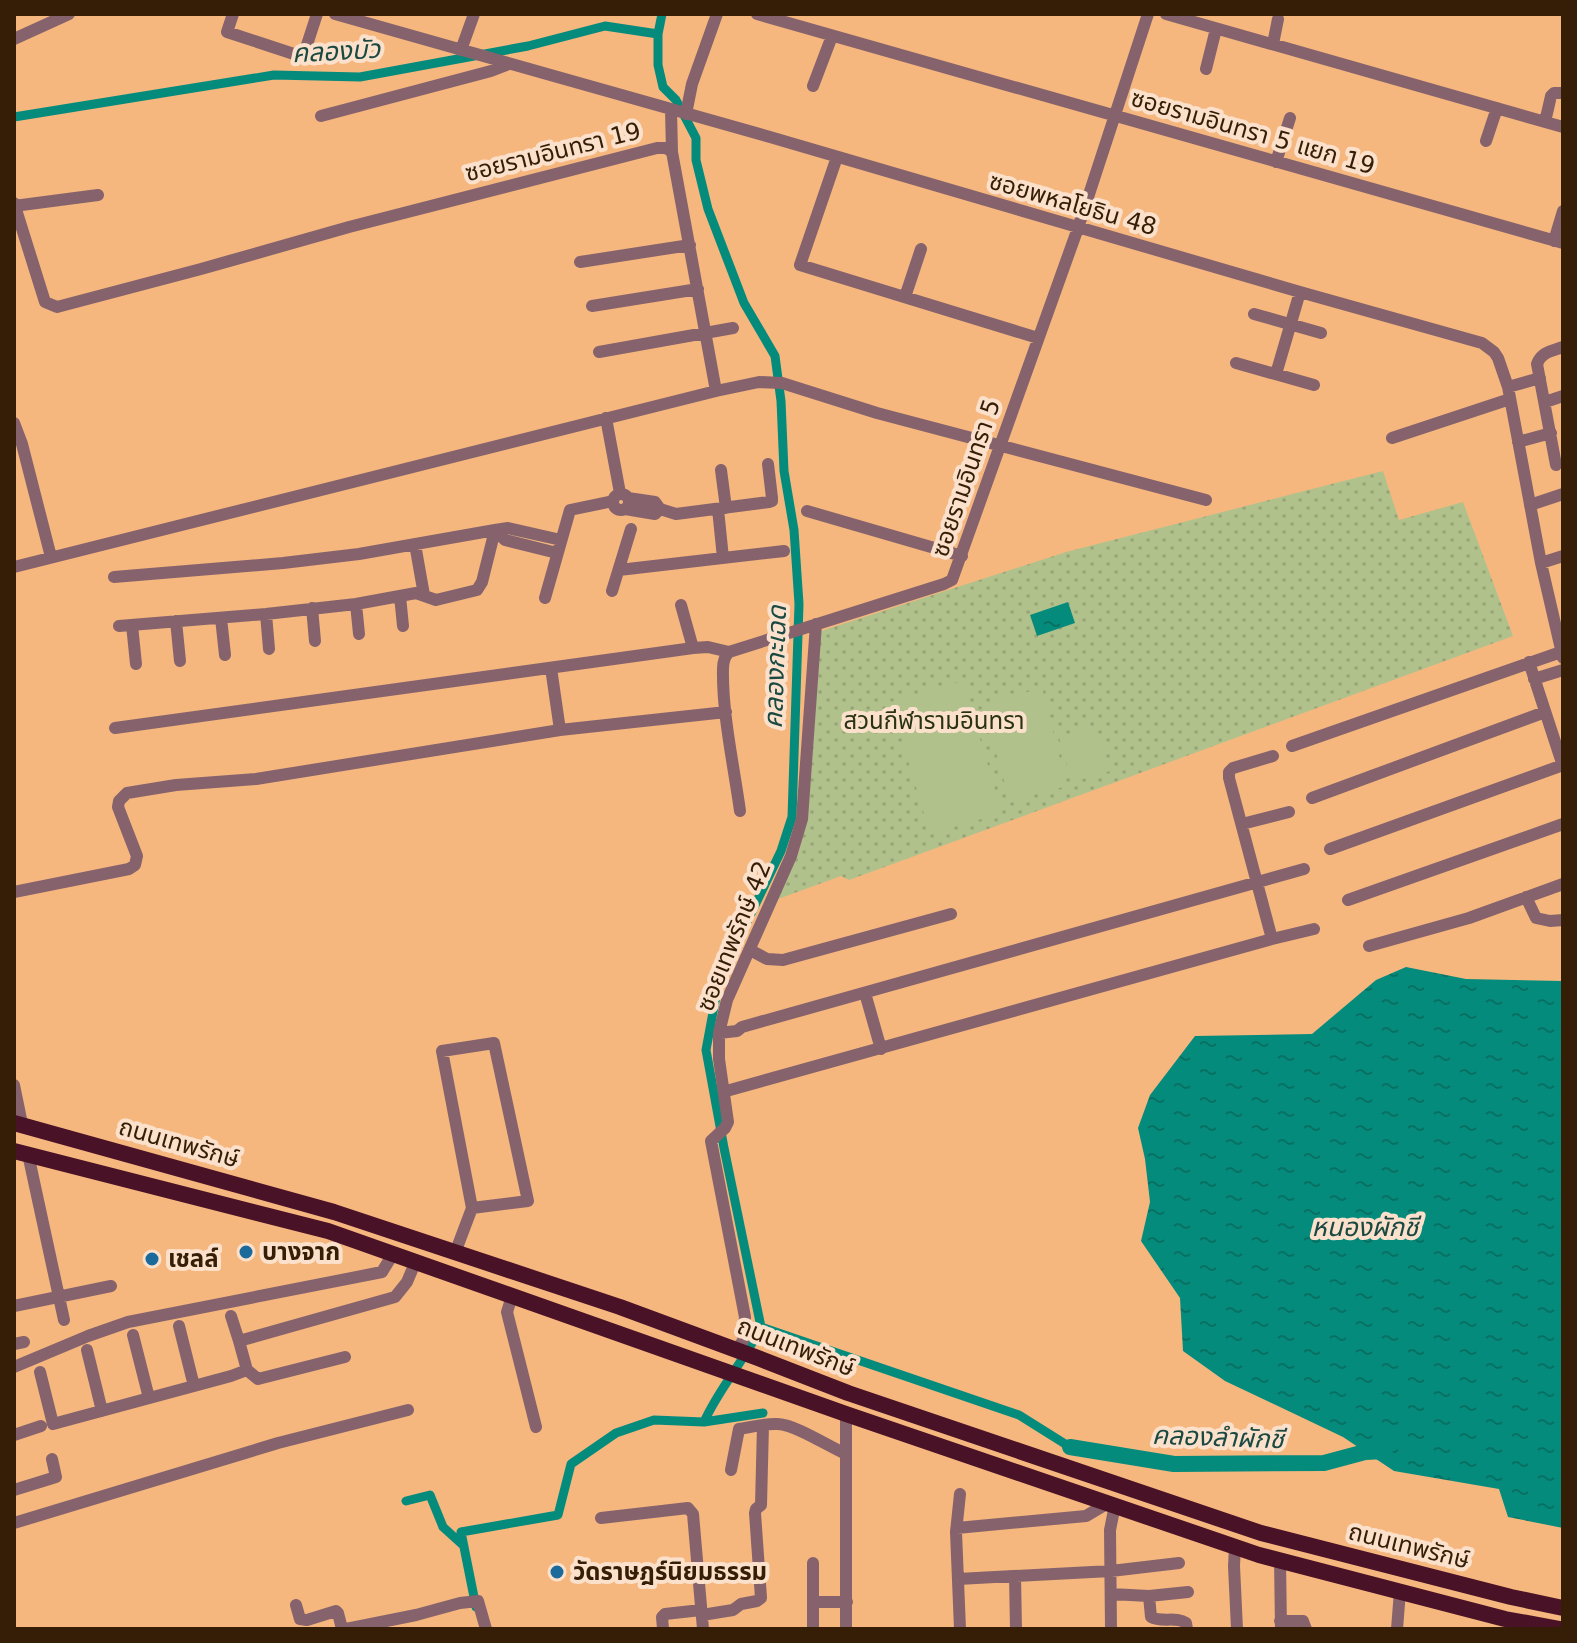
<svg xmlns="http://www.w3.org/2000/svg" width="1577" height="1643" viewBox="0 0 1577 1643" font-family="'DejaVu Sans','Noto Sans Thai',sans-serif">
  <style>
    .park { fill: url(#park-dots) }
    .pitch { fill: #b0c18c }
    .water { fill: url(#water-ripples) }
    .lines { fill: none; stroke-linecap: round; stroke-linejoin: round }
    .canal { stroke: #058b7c; stroke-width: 9 }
    .river { stroke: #058b7c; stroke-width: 16 }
    .minor { stroke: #86636c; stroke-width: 12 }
    .major { stroke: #4a1227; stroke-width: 16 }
    .poi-dot { fill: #1a6a9c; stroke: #fbe1cb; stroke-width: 3 }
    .labels { text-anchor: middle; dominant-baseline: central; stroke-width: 8; stroke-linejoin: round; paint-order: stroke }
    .street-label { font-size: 24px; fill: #361e06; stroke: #fbe1cb }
    .park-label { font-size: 24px; fill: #293212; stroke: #fbe1cb }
    .poi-label { font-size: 24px; font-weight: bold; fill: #361e06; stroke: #fbe1cb; text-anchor: start }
    .water-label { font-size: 26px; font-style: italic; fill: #1a4942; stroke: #fbe1cb }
  </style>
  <defs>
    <pattern id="park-dots" width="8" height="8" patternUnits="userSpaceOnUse" patternTransform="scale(2)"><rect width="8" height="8" fill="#b0c18c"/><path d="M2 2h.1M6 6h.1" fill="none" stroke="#98a577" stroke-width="1.8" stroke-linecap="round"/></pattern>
    <pattern id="water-ripples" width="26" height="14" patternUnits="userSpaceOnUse" patternTransform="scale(2)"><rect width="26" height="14" fill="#058b7c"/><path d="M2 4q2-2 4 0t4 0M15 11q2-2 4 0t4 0" fill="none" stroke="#077164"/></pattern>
  </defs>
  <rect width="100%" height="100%" fill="#f6b77f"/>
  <!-- park -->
  <path class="park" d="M1383 471 1399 520 1463 502 1513 636 849 880 841 876 778 899 799 851 806 820 818 632 1066 552Z"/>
  <!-- pitch -->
  <path class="pitch" d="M963 681 1002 813 930 834 891 702Z
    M1042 688 1067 786 1010 801 982 704Z
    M1096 726 1110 771 1072 782 1059 737Z"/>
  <!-- water -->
  <path class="water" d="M1068 602 1075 623 1037 636 1030 615Z
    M1406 967 1466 979 1563 981V1528L1508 1517 1499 1489 1394 1471 1343 1437 1225 1381 1183 1351 1180 1298 1141 1241 1150 1202 1145 1159 1138 1128 1150 1095 1195 1036 1312 1034 1376 980Z"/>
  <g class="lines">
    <!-- canal -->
    <path class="canal" d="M662 14 658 34V65L663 87 676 100 696 138V160L708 209 744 303 775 356 781 401 784 471 794 530 799 604 792 817 781 851 719 980 706 1050 724 1148 761 1327
      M14 117 274 75 360 77 528 46 605 26 658 34
      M704 1422C719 1388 745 1360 761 1327L1019 1415 1070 1447
      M406 1501 430 1495 443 1527 464 1546
      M476 1607 461 1532 558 1515 571 1464 616 1433 654 1420 704 1422 763 1413"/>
    <!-- river -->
    <path class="river" d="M1070 1447 1174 1464 1324 1463 1365 1452 1385 1451"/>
    <!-- minor -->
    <path class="minor" d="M233 14 227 32 303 57 317 14
      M335 14 770 137 1300 292 1482 343 1494 352 1498 358 1508 387 1541 563 1563 658
      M757 14 1563 243
      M1166 14 1563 127
      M14 39 69 14
      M1273 44 1278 19
      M461 50 474 14
      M1206 69 1216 29
      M813 86 832 36
      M671 110 672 152 716 391
      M686 114 692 84 717 14
      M321 116 491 71 509 64
      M1545 122 1551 96 1554 93H1563
      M1486 141 1497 108
      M837 157 800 265 1038 338
      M1276 162 1290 118
      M14 203 45 302 57 307 201 269 349 227 657 148H666L672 152
      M14 206 98 195
      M1554 241 1563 211
      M580 262 690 245
      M905 297 921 249
      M592 306 698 289
      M1254 314 1321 333
      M599 352 733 328
      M1236 363 1314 385
      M1276 374 1300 292
      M1508 387 1540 378
      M1545 402 1563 396
      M606 418 620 493
      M14 423 22 444 51 557
      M1392 438 1510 399
      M1518 442 1551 433
      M1556 465 1537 364C1541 352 1552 351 1563 347
      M721 470 726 508
      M613 502a8 8 0 1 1 16 0a8 8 0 1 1-16 0Z
      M628 498 655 502 660 509 676 514 769 502 772 501V498L768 464
      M1530 505 1563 494
      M625 509 655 514 660 509
      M718 509 723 558
      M807 511 962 556
      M495 530 505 540 557 553
      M495 530 508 528 561 540
      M415 544 424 595
      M1541 563 1563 556
      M14 567 716 391 759 382 782 383 877 413 1206 500
      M619 570 784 551
      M114 577 283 563 359 554 495 530 482 582 477 590 436 600 416 593 356 604 266 614 119 626
      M612 591 631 529
      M400 596 403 626
      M545 598 570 510 613 501
      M356 604 359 634
      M681 605 693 648
      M312 608 315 641
      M266 614 269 649
      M221 618 225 655
      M176 621 180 661
      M132 625 136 664
      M1529 662 1563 766
      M551 668 560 730
      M1534 679 1563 670
      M115 728 693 648 708 647 729 652
      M1292 746 1561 652
      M1312 798 1545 712
      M740 811C734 767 722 713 723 669 723 662 724 657 729 652L944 584 952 580 1078 228 1148 14
      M1242 824 1289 812
      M1330 849 1563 765
      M14 892 129 869 135 865 137 856 118 807 119 801 127 793 176 785 256 779 560 730 726 712
      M1526 897 1536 918 1550 921 1563 920
      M1348 900 1563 824
      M1272 939 1229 778V772L1233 768 1273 756
      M1369 946 1469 918 1563 884
      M750 950 767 959 783 960 951 914
      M865 993 881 1049
      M719 1033 737 1031 742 1027 1304 869
      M14 1085 22 1124
      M730 1090 1272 939 1314 929
      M28 1154 64 1320
      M455 1253 472 1208 442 1051 494 1043 528 1201 472 1208
      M512 1296 507 1312 536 1427
      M14 1306 111 1286
      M231 1316 239 1341
      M179 1326 194 1386
      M133 1335 149 1398
      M14 1344 24 1342
      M87 1350 102 1411
      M736 1350 743 1341 745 1317 711 1141 725 1128 728 1122 719 1059V1033L727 1000 791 856 802 819 816 624
      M14 1367 88 1336 128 1322 382 1272 393 1254
      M247 1370 258 1379 345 1357
      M40 1372 53 1424 231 1376 247 1370 239 1341 395 1297 407 1282 415 1263
      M846 1414V1629
      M14 1435 41 1426
      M731 1470 739 1429C751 1427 766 1423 778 1424 796 1425 828 1446 846 1454
      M14 1490 56 1477 52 1459
      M601 1518 688 1508 693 1514 703 1629
      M14 1523 278 1443 408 1410
      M957 1528 1086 1516 1108 1503
      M1235 1547 1234 1566 1237 1629
      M1280 1560 1281 1629
      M813 1563V1629
      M1015 1576 1016 1629
      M958 1579 1111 1571 1179 1563
      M1111 1594 1149 1596 1151 1617C1162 1623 1176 1616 1186 1623L1187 1629
      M1149 1596 1188 1592
      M813 1602H847
      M296 1605 300 1619 307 1620 336 1611 338 1613 342 1629
      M702 1615 733 1610 741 1604 757 1601 761 1598 755 1513 756 1509 761 1505 763 1425
      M1280 1621H1303L1306 1629
      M346 1629 416 1615 460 1603 478 1601 486 1629
      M663 1629 662 1617 665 1614 701 1610
      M960 1629 956 1532 960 1494
      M1111 1629 1110 1530 1115 1505
      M1397 1629 1400 1591"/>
    <!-- major -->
    <path class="major" d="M14 1123 334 1212 620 1307 758 1358 848 1393 1261 1533 1511 1597 1563 1608
      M14 1151 328 1231 846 1414 1259 1555 1505 1619 1560 1629"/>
  </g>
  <!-- markers -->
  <g class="poi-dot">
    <circle cx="246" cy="1252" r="8"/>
    <circle cx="152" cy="1259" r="8"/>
    <circle cx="557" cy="1572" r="8"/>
  </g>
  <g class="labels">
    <!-- street labels -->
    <g class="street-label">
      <text transform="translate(1253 132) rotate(16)">ซอยรามอินทรา 5 แยก 19</text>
      <text transform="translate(553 152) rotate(-14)">ซอยรามอินทรา 19</text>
      <text transform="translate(1073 204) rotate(16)">ซอยพหลโยธิน 48</text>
      <text transform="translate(966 478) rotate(-71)">ซอยรามอินทรา 5</text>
      <text transform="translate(734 936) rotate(-68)">ซอยเทพรักษ์ 42</text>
      <text transform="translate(179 1143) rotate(16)">ถนนเทพรักษ์</text>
      <text transform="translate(796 1347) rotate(21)">ถนนเทพรักษ์</text>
      <text transform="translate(1409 1546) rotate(14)">ถนนเทพรักษ์</text>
    </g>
    <!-- park labels -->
    <g class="park-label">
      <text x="934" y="721">สวนกีฬารามอินทรา</text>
    </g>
    <!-- poi labels -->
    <g class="poi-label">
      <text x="262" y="1252">บางจาก</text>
      <text x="168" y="1259">เชลล์</text>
      <text x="573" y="1572">วัดราษฎร์นิยมธรรม</text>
    </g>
    <!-- water labels -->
    <g class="water-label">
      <text transform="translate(336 51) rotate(-3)">คลองบัว</text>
      <text transform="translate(775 667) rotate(-88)">คลองกะเฉด</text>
      <text x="1365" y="1227">หนองผักชี</text>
      <text transform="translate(1218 1437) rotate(2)">คลองลำผักชี</text>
    </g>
  </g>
  <!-- border -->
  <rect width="1577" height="1643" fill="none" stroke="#361e06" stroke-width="32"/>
</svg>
